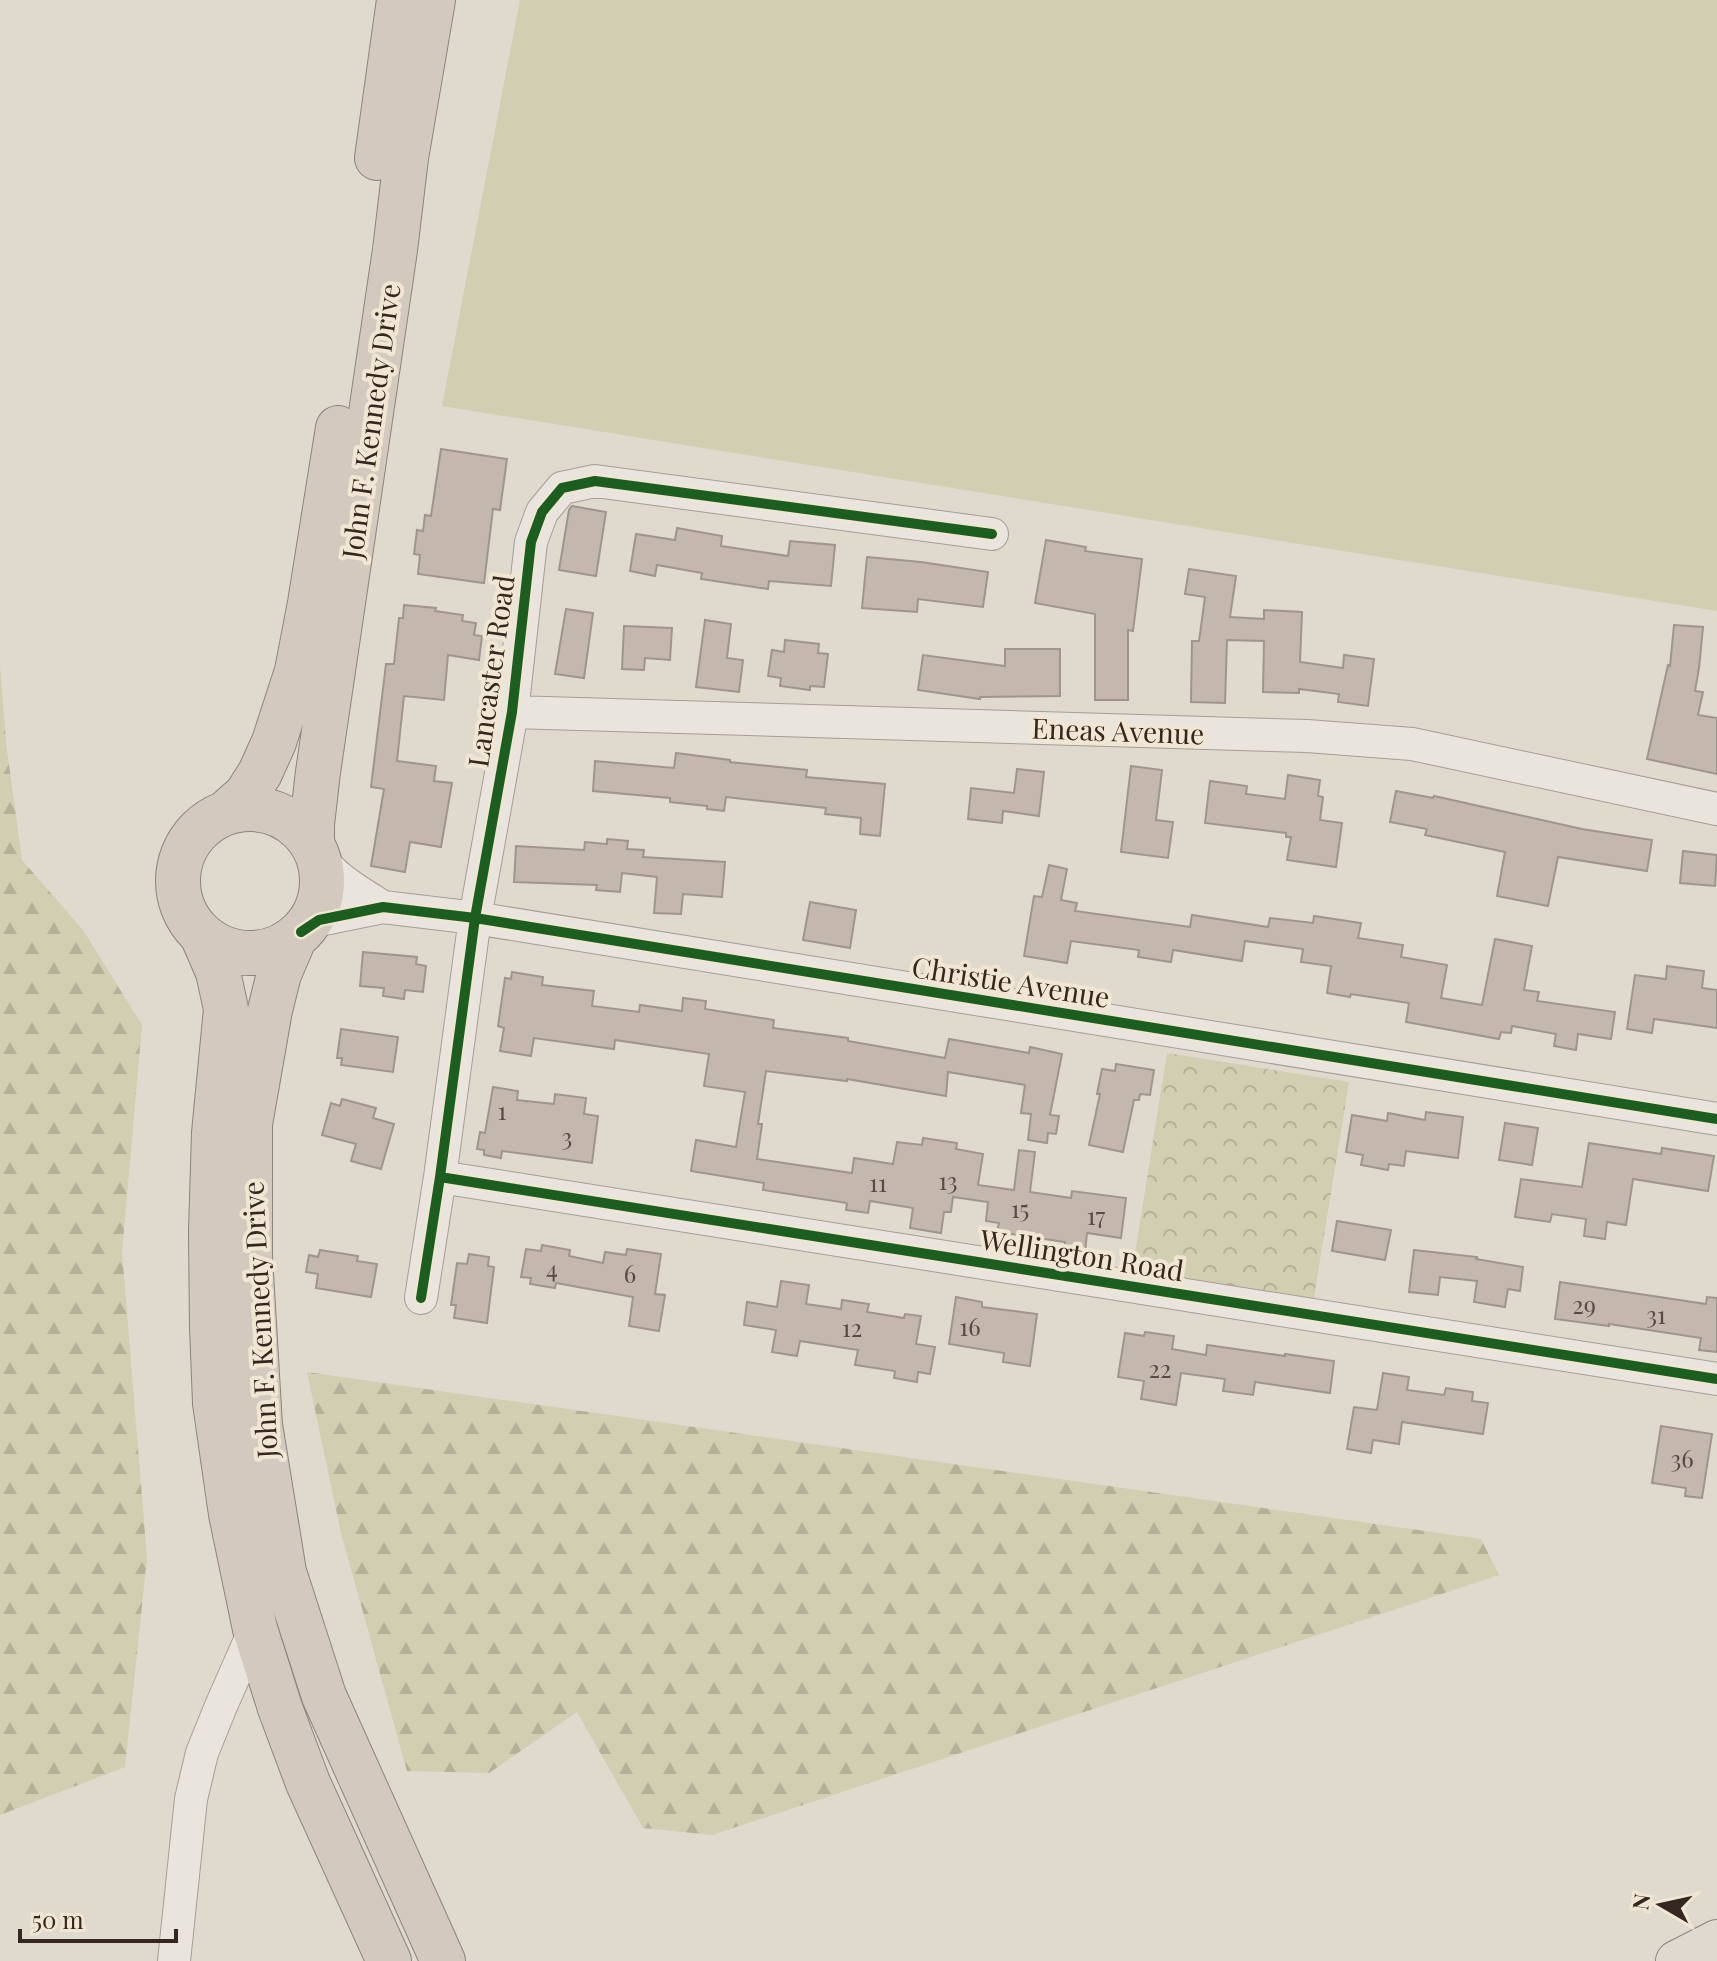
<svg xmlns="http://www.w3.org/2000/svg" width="1717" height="1961" viewBox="0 0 1717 1961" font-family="'Playfair Display',serif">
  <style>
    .forest { fill: url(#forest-firs) }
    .park { fill: url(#park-crowns) }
    .pitch { fill: #d1ceb1 }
    .building { fill: #c3b7ae; stroke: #a0958d; stroke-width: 2 }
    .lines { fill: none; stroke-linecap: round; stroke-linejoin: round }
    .minor-casing { stroke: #a59e96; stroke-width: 34 }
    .major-casing { stroke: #8b847d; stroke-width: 42 }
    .highway-casing { stroke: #8b847d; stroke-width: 46 }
    .minor { stroke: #e9e4dd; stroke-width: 32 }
    .major { stroke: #e0d9d0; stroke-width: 40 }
    .highway { stroke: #d3c9be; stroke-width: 44 }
    .cycleway-casing { stroke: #f1e5d3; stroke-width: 15 }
    .cycleway { stroke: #1b5e20; stroke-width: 10 }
    .labels { text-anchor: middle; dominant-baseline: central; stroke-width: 8; stroke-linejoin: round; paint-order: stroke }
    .number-label { font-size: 24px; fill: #574b43 }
    .street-label { font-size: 28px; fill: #33271f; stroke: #f1e5d3 }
  </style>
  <defs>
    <pattern id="forest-firs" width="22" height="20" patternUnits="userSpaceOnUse" patternTransform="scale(2)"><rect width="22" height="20" fill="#d1ceb1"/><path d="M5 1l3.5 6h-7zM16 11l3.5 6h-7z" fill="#b4b198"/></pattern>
    <pattern id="park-crowns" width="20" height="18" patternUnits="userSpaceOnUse" patternTransform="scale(2)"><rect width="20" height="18" fill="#d1ceb1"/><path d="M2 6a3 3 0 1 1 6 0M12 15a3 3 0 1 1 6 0" fill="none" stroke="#b4b198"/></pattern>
  </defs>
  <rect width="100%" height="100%" fill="#e0d9cd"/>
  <!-- forest -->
  <path class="forest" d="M0 665 6 743 22 860 83 930 142 1025 122 1252 147 1558 125 1767 0 1815Z
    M307 1372 1481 1539 1499 1575 712 1835 643 1828 577 1712 489 1773 407 1771 341 1533Z"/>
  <!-- park -->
  <path class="park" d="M1167 1053 1349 1082 1312 1309 1131 1279Z"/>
  <!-- pitch -->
  <path class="pitch" d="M520 0H1717V611L442 406Z"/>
  <!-- building -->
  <path class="building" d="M441 449 507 459 500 510 493 509 484 583 418 574 420 555 414 554 417 530 423 531 425 515 431 516Z
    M572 506 606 512 596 576 559 570 569 510Z
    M677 528 722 536 721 546 788 556 790 541 835 545 831 586 769 581 768 589 701 579 702 573 657 565 655 576 630 571 636 534 675 540Z
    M1046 540 1086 547 1085 551 1142 559 1133 631 1128 630V700H1095V614L1035 603Z
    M867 557 921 562 988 572 983 607 918 599 917 612 862 608Z
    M1189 569 1236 576 1230 617 1264 619V610L1302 612 1300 662 1343 668 1344 655 1374 659 1368 706 1338 702 1339 694 1299 689V693L1263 692 1264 641 1227 640 1225 703 1191 702 1192 641H1199L1205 597 1185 594Z
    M404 605 436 608 435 611 463 615 462 621 476 623 474 635 482 636 479 660 448 655 444 700 404 696 397 761 436 766 434 781 452 783 441 847 410 842 405 872 371 866 384 789 371 787 386 664H394L399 618H403Z
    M566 609 593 613 584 678 555 674Z
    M705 620 731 624 727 658 743 660 739 692 696 687Z
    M1674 625 1703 627 1699 668 1695 691 1703 692 1698 715 1717 718V774L1647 759 1668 665 1670 666Z
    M624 626 672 628 670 660 645 658 644 670 622 669Z
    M785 640 819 644 818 653 828 654 824 687 810 686V690L780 686 781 678 768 676 772 650 784 652Z
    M1005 649H1060V696L980 697V699L918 690 923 655 1005 666Z
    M676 753 730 760V762L807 770 806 777 885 784 880 836 860 834 861 818 825 814 826 808 726 797 724 811 707 809V806L670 802V798L593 791 595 761 674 768Z
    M1131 766 1162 770 1156 820 1173 822 1168 858 1121 852Z
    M1017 769 1044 772 1039 816 1003 811 1002 823 968 819 971 788 1014 793Z
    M1288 775 1320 780 1318 796 1323 797 1320 820 1342 823 1336 867 1287 860 1291 837H1286V833L1205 823 1210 781 1247 786 1246 794 1285 799Z
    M1396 791 1433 798 1434 796 1582 829 1652 840 1647 871 1558 857 1548 906 1497 896 1505 852 1425 835 1427 829 1390 822Z
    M607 839 628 841 627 849 644 850 643 857 725 862 722 897 683 894 681 914 654 913 657 877 622 873 620 892 596 890 597 885 514 882 516 846 584 850 585 842 607 844Z
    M1683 851 1717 855 1715 886 1680 883Z
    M1049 865 1067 869 1061 900 1077 903 1075 911 1190 927 1192 915 1268 927 1270 918 1313 923 1314 916 1361 923 1358 938 1403 945 1401 957 1447 965 1441 998 1482 1005 1495 939 1532 946 1524 990 1539 992 1537 1001 1615 1012 1611 1039 1578 1034 1576 1050 1554 1046 1556 1034 1512 1026 1511 1033 1501 1032 1499 1039 1406 1022 1409 1003 1351 994 1350 997 1327 993 1331 966 1301 962 1303 949 1245 941 1242 961 1173 950 1171 962 1138 957 1139 950 1071 941 1067 963 1024 956 1034 896 1042 897Z
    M810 902 856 910 850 948 803 940Z
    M363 952 417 957 416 964 426 966 423 992 405 990 404 999 383 996 384 988 360 986Z
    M1667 966 1704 971 1702 988 1717 990V1028L1654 1019 1652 1033 1627 1029 1635 975 1666 979Z
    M512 972 543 977 542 985 594 991 592 1006 639 1012 640 1005 682 1011 683 998 706 1001 705 1009 774 1020 773 1028 848 1038V1041L945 1058 949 1039 1029 1053 1030 1047 1062 1054 1050 1115 1059 1116 1056 1134 1048 1133 1047 1143 1028 1140 1031 1114 1021 1113 1025 1085 948 1072 946 1096 847 1079V1081L766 1071 758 1124H762L757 1159 852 1173 854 1158 893 1164 897 1142 922 1145 923 1138 957 1143 956 1149 983 1154 978 1185 1014 1190 1019 1150 1035 1152 1030 1192 1071 1198 1072 1191 1126 1198 1121 1238 1087 1233 1085 1252 1064 1249 1065 1242 997 1232 999 1223 986 1221 988 1202 953 1197 951 1212H944L941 1233 910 1228 913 1208 870 1201 868 1213 846 1210 847 1203 763 1190 764 1183 691 1171 696 1140 736 1147 745 1092 704 1086 709 1054 615 1040 614 1049 534 1038 531 1056 500 1051 504 1028 498 1026 505 978 511 979Z
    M341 1029 398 1037 393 1072 341 1065 342 1058H337Z
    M1116 1064 1154 1070 1150 1095 1140 1094 1139 1100H1134L1123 1152 1089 1145 1100 1094H1097L1102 1069 1115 1071Z
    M493 1087 518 1091 517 1100 554 1104 555 1094 586 1098 584 1114 598 1116 592 1163 502 1151 501 1158 484 1155V1150L477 1149 480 1132 485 1133Z
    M342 1099 376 1108 373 1118 394 1124 381 1169 351 1161 356 1144 322 1135 331 1103 340 1106Z
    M1426 1112 1463 1117 1458 1158 1406 1151 1404 1166 1389 1164 1388 1170 1361 1165 1363 1155 1346 1152 1352 1115 1387 1121 1388 1113 1425 1120Z
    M1505 1123 1538 1128 1532 1165 1499 1160Z
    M1589 1143 1661 1154 1662 1148 1714 1156 1708 1191 1633 1179 1626 1225 1607 1222 1605 1239 1584 1236 1586 1219 1552 1214 1550 1222 1515 1217 1521 1179 1582 1187Z
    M1337 1221 1391 1230 1385 1260 1332 1251Z
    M542 1245 570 1250 569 1256 603 1263 605 1252 626 1255 627 1249 661 1254 655 1294 665 1295 659 1331 629 1326 633 1297 556 1283 555 1288 530 1284 531 1278 521 1277 526 1249 541 1251Z
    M320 1250 358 1256 357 1261 377 1264 371 1297 316 1288 318 1274 306 1272 309 1255 318 1257Z
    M1414 1250 1477 1257 1476 1259 1523 1267 1520 1291 1508 1289 1505 1307 1474 1302 1477 1281 1440 1277 1438 1295 1409 1292Z
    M469 1254 489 1257 488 1266 494 1267 487 1323 454 1318 456 1305H451L457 1263 467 1264Z
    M781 1281 809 1285 806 1304 841 1309 842 1300 869 1304 867 1312 904 1318 905 1314 921 1316 916 1344 935 1347 930 1374 918 1372 917 1382 894 1378 895 1371 855 1365 858 1350 800 1341 797 1356 772 1352 776 1330 744 1325 747 1302 777 1307Z
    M1560 1282 1706 1304 1707 1297 1717 1298V1352L1699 1350 1701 1338 1609 1324V1326L1555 1319Z
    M956 1297 982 1302V1307L1037 1314 1030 1366 1003 1362 1004 1353 949 1344Z
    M1145 1332 1174 1336 1172 1349 1206 1355 1207 1345 1285 1356V1354L1334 1361 1330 1393 1255 1382 1253 1395 1223 1391 1225 1379 1181 1373 1176 1405 1141 1399 1144 1381 1118 1377 1125 1333 1144 1336Z
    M1383 1373 1409 1377 1407 1390 1444 1395 1446 1388 1473 1392 1472 1401 1488 1403 1483 1434 1402 1422 1399 1444 1373 1440 1371 1453 1347 1449 1354 1407 1377 1410Z
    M1661 1426 1712 1434 1702 1498 1685 1496 1686 1488 1652 1483Z"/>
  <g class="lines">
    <defs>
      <path id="minor" d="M512 712 1307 736 1412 744 1717 809
        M318 856C336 879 359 892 383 907
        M301 932 319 920 383 907 475 918 1717 1119
        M440 1177 1717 1379
        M421 1298 440 1177 475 918 512 712 531 542 542 512 562 488 595 481 992 534
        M174 1961 191 1799 202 1753 221 1706 255 1629"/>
      <path id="major" d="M1676 1961 1717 1940"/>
      <path id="highway" d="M377 158 399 0
        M178 881a72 72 0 1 1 144 0a72 72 0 1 1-144 0Z
        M228 811 246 795 260 773 274 742 297 671 310 603 338 428
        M312 843V824L318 772 395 250 406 158 433 0
        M202 935 218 972 226 1009 214 1133 211 1231 212 1327 215 1403 231 1514 255 1629 280 1708 308 1783 389 1961
        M294 939 279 974 270 1010 250 1124V1256L260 1425 284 1572 324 1696 443 1961"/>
    </defs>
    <!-- minor casing -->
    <use href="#minor" class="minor-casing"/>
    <!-- major casing -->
    <use href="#major" class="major-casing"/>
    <!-- highway casing -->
    <use href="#highway" class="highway-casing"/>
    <!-- minor -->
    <use href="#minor" class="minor"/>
    <!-- major -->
    <use href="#major" class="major"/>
    <!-- highway -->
    <use href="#highway" class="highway"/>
    <defs>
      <path id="cycleway" d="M301 932 319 920 383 907 475 918 1717 1119
        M440 1177 1717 1379
        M421 1298 440 1177 475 918 512 712 531 542 542 512 562 488 595 481 992 534"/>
    </defs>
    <!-- cycleway casing -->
    <use href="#cycleway" class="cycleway-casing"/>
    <!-- cycleway -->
    <use href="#cycleway" class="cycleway"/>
  </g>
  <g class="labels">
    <!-- number labels -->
    <g class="number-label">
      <text x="502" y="1110">1</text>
      <text x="567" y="1136">3</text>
      <text x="948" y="1180">13</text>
      <text x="878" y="1182">11</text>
      <text x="1020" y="1208">15</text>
      <text x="1096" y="1215">17</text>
      <text x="552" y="1268">4</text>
      <text x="630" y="1273">6</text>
      <text x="1584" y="1304">29</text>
      <text x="1656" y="1314">31</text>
      <text x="970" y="1326">16</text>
      <text x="852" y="1327">12</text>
      <text x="1160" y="1368">22</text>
      <text x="1682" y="1458">36</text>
    </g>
    <!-- street labels -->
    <g class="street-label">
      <text transform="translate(370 421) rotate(-82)">John F. Kennedy Drive</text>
      <text transform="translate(490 671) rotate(-82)">Lancaster Road</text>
      <text transform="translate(1118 730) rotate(2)">Eneas Avenue</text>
      <text transform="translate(1011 981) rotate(9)">Christie Avenue</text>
      <text transform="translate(1082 1254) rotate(9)">Wellington Road</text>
      <text transform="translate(259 1320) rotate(-93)">John F. Kennedy Drive</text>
    </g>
  </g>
  <!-- north arrow -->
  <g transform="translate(1661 1905) rotate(279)" stroke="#f1e5d3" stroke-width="6" paint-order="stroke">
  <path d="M0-6L14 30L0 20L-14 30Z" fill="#33271f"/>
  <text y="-12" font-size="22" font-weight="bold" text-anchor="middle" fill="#33271f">N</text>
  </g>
  <!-- scale -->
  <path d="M20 1929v12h156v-12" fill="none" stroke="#33271f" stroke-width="4"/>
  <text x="32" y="1929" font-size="24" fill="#33271f" stroke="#f1e5d3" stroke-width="6" paint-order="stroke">50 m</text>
</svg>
